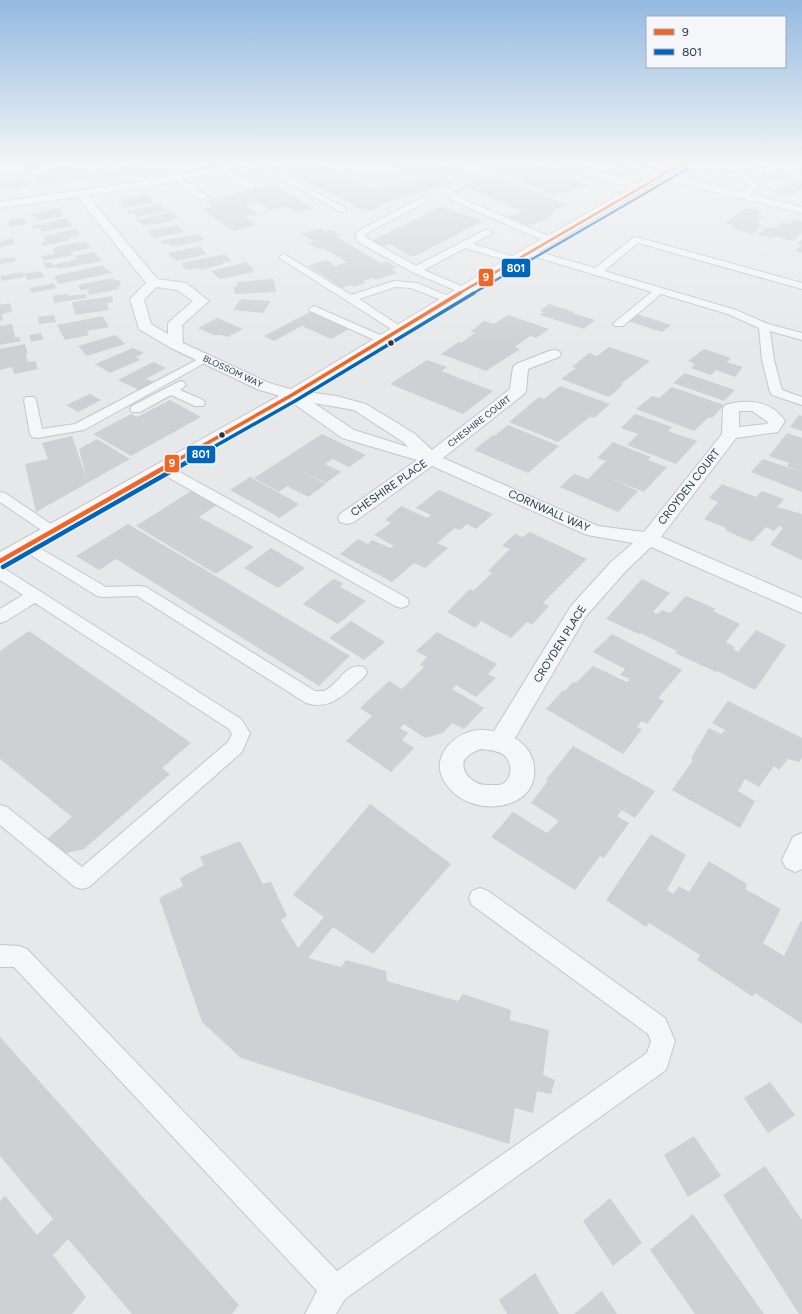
<svg xmlns="http://www.w3.org/2000/svg" width="802" height="1314" viewBox="0 0 802 1314" font-family="Figtree,sans-serif">
  <style>
    .building { fill: #ced0d3 }
    .lines { fill: none; stroke-linecap: round; stroke-linejoin: round }
    .service-casing { stroke: #c4c6c8; stroke-width: 2 }
    .minor-casing { stroke: #c4c6c8; stroke-width: 2 }
    .secondary-casing { stroke: #c4c6c8; stroke-width: 2 }
    .primary-casing { stroke: #c2c5c8; stroke-width: 2 }
    .service { fill: #f5f6f7; fill-rule: evenodd }
    .minor { fill: #f5f6f7; fill-rule: evenodd }
    .secondary { fill: #f8f8f8; fill-rule: evenodd }
    .primary { fill: #f8f8f8; fill-rule: evenodd }
    .bus-1-far2-casing { stroke: #f4f6f9; stroke-width: 4 }
    .bus-1-far1-casing { stroke: #f4f6f9; stroke-width: 5.5 }
    .bus-1-casing { stroke: #f4f6f9; stroke-width: 7 }
    .bus-2-far2-casing { stroke: #f4f6f9; stroke-width: 4 }
    .bus-2-far1-casing { stroke: #f4f6f9; stroke-width: 5.5 }
    .bus-2-casing { stroke: #f4f6f9; stroke-width: 7 }
    .bus-1-far2 { stroke: #f26522; stroke-width: 2.5 }
    .bus-1-far1 { stroke: #f26522; stroke-width: 3.5 }
    .bus-1 { stroke: #f26522; stroke-width: 4.5 }
    .bus-2-far2 { stroke: #0065bd; stroke-width: 2.5 }
    .bus-2-far1 { stroke: #0065bd; stroke-width: 3.5 }
    .bus-2 { stroke: #0065bd; stroke-width: 4.5 }
    .bus-dot { fill: #2b3445; stroke: #f4f6f9; stroke-width: 1.5 }
    .labels { text-anchor: middle; dominant-baseline: central; stroke-width: 3; stroke-linejoin: round; paint-order: stroke }
    .far-street-label { font-size: 9px; fill: #2b3445; stroke: #f4f6f9 }
    .street-label { font-size: 11px; fill: #2b3445; stroke: #f4f6f9 }
    .line-badge { stroke: #f4f6f9; stroke-width: 1.5 }
    .badge-label { font-size: 11px; text-anchor: middle; font-weight: bold; fill: #fff }
  </style>
  <rect width="100%" height="100%" fill="#e6e8ea"/>
  <!-- building -->
  <path class="building" d="M68 163H70L72 167 59 169 57 164Z
    M286 163H319L374 190 421 177 390 163H438L460 172 442 178 453 183 378 205 383 207 367 212 274 166Z
    M475 163H533L589 185 556 196Z
    M739 163H754L768 166 764 169Z
    M39 164 41 169 28 170 26 166Z
    M123 166 131 173 106 176 98 169 106 167 109 171 118 169 120 168 119 167Z
    M569 166 597 175 585 180 558 171Z
    M87 168 91 174H94L96 177 75 181 71 172 76 171 75 170Z
    M614 169 627 172 618 176 606 172Z
    M781 169 790 171 786 173 789 174 777 182 755 176 761 173 770 175Z
    M56 171 59 182 40 184 36 174Z
    M488 172 567 205 552 210 556 212 544 221 528 226 508 217 523 212 470 189 457 193 451 191Z
    M24 178 25 183H28L29 186 14 189V188L2 189 0 182Z
    M797 180 802 181V191L799 190 790 196 772 192 782 185 788 186Z
    M272 184 314 208 297 212 286 206 270 210 257 202 245 206 258 214 245 217 256 225 234 231 202 209 214 206 206 201Z
    M146 194 154 202 125 208 118 201Z
    M160 204 167 211 137 217 133 213 129 214 126 211Z
    M441 207 483 221 415 256H410L390 244 381 247 371 241Z
    M59 208 63 213 60 214 62 216 37 221 31 214Z
    M746 208 763 212 757 216 763 218 756 223 761 224 759 226 761 227 752 234 731 228 735 225 725 223Z
    M172 212 178 218 171 219 173 221 151 225 150 224 143 225 137 220Z
    M24 218 26 224 10 227 9 220Z
    M67 218 73 226 42 232 39 228 34 229 31 226Z
    M794 220 802 222V232L793 241 774 236 771 238 757 235 766 228H775L782 223 788 224Z
    M177 225 184 232 155 238 148 231Z
    M76 229 80 234 69 238 71 240 44 246 41 242 46 241 43 236Z
    M320 229 325 232 332 230 340 235 335 236 381 263 387 262 397 268 391 269 397 273 376 280 373 278 363 281 366 283 354 287 351 285 342 288 308 266 327 260 335 266 347 262 323 248 318 249 308 243 313 241 301 234Z
    M199 234 204 240 172 247 169 244 163 245 159 241Z
    M12 238 15 244 0 247V242Z
    M802 239V253L795 251 802 245 797 244Z
    M85 241 91 248 71 252 73 255 44 261 41 256 55 254 52 249 56 248V247Z
    M200 246 207 254 177 261 167 253Z
    M94 252 102 261 59 269 57 267 46 269 43 263 51 262 53 265 77 259 75 256Z
    M225 254 231 261 222 263 224 264 200 270 198 268 186 270 181 263Z
    M15 257 16 261 0 264V259Z
    M246 262 255 270 252 271 254 272 220 279 211 271Z
    M103 265 107 270H109L112 273 59 284 54 276Z
    M40 271 45 277 28 280 24 274Z
    M23 272 24 277 2 281 0 276Z
    M113 278 114 281 119 280 121 286 117 287 119 289 89 295 87 289 81 291 78 285Z
    M274 279 276 292 235 294 233 287 238 286 237 282Z
    M54 283 56 288 32 293 29 288Z
    M68 294V296L86 294 87 298 54 303 53 296Z
    M112 296 113 302 107 303 109 310 75 315 72 302Z
    M241 299 271 301 263 313 233 310Z
    M10 303 12 312 2 314 3 320 0 321V305Z
    M549 304 574 312 573 313 595 320 584 329 540 315 544 312 540 311Z
    M310 312 349 329 331 339 302 326 274 341 264 336Z
    M637 314 671 325 662 332 628 321Z
    M54 315 56 322 39 324 38 317Z
    M508 315 549 329 536 338 530 336 515 347 520 349 486 371 441 354 459 342 461 343 475 333 470 332 484 321 494 324Z
    M103 316 109 327 87 331 89 335 65 340 57 325Z
    M217 318 243 329 227 337 222 335H213L198 328Z
    M12 324 15 337H19L21 341 0 345V326Z
    M41 333 43 339 31 342 29 335Z
    M116 335 125 344 87 356 78 346Z
    M25 344 28 354 26 355 28 362 35 361 38 369 14 374 12 367 0 370V349Z
    M609 347 650 361 621 384 623 385 609 397 561 379 576 368 572 367 589 353 597 356Z
    M133 348 144 353 136 357 140 360 110 373 95 364Z
    M704 349 731 358 727 362 743 367 735 377 716 370 711 375 691 368 695 364 688 361Z
    M427 360 447 367 441 371 493 391 463 414 390 384Z
    M153 362 166 368 146 379 154 382 139 390 118 380Z
    M685 373 735 390 724 401 673 383Z
    M560 386 610 404 594 418 583 414 590 417 558 442 509 422 539 397 544 399Z
    M672 387 724 405 712 418 709 417 694 431 636 409 652 396 659 398Z
    M90 394 101 400 78 412 66 405Z
    M170 400 201 417 131 456 93 434 131 414 137 417Z
    M635 414 672 427 668 431 697 441 676 464 627 445 638 434 621 428Z
    M799 415 802 416V431L790 427Z
    M508 425 559 446 528 473 474 450 493 435 494 436Z
    M787 433 802 438V472L787 466 789 463 769 456Z
    M322 434 366 455 349 467 333 459 325 464 341 472 326 483 296 469 326 484 308 497 287 486 279 492 254 478Z
    M72 436 87 480 79 449 97 439 130 459 36 512 25 464 48 459 42 443Z
    M613 442 651 457 648 460 667 467 644 492 612 479 638 491 618 512 560 487 574 474 588 479 606 461 597 458Z
    M763 459 802 472V492L751 472Z
    M250 477 299 504 280 518 230 490Z
    M722 484 756 497 762 491 784 499 777 507 802 514V560L770 545 783 528 779 526 774 531 766 527 752 542 725 530 727 528 704 519 718 502 709 498Z
    M439 490 493 514 476 529 467 524 460 530 455 528 437 543 448 548 425 568 414 563 392 582 340 554 358 539 368 544 372 540 390 548 394 546 374 535 391 523 385 520 401 506 427 518 431 515 416 508Z
    M191 491 217 505 199 517 254 547 216 574 136 526Z
    M128 524 350 656 319 686 116 559 99 570 76 556Z
    M530 532 587 559 543 603 549 606 532 625 527 622 511 638 481 621 475 628 447 612 470 589 473 591 492 573 488 571 510 549 502 546 515 534 522 537Z
    M271 548 305 568 278 588 244 568Z
    M333 579 343 583 340 587 366 601 338 624 303 604Z
    M642 579 670 593 653 612 657 614 662 610 670 613 686 596 716 609 713 611 740 624 726 642 735 647 733 649 738 652 756 630 786 645 755 690 717 671 716 672 675 653 677 651 640 633 639 634 606 619Z
    M351 621 385 642 364 660 329 638Z
    M29 631 191 743 162 768 170 774 84 849 62 854 46 840 72 817 0 759V651Z
    M437 632 497 664 488 674 496 678 476 697 456 685 452 689 484 708 464 729 452 723 443 733 425 738 404 724 400 728 408 733 402 740 414 748 391 772 346 741 372 716 360 708 389 681 402 689 424 667 420 665 427 657 416 651Z
    M612 634 682 670 658 698 664 701 647 724 642 721 637 727 642 729 623 754 546 709 563 690 565 691 573 682 576 683 593 666 627 682 630 679 620 675 625 669 593 652Z
    M728 701 802 738V757L799 762 788 759 779 770 774 766 759 787 745 779 738 791 755 801 740 828 672 790 693 760 691 758 709 728 721 734 725 730 712 723Z
    M573 746 655 791 635 818 622 810 617 816 629 823 604 858 600 856 575 890 491 837 513 812 547 833 559 821 531 803 548 781 546 780Z
    M370 804 451 864 373 954 333 927 308 958 341 967 346 960 386 971 387 981 458 1001 463 994 511 1010 510 1020 549 1030 543 1075 555 1080 551 1094 537 1091 533 1113 515 1108 509 1144 241 1058 202 1022 159 898 183 886 180 878 204 865 200 857 240 841 263 884 271 882 287 916 281 920 298 948 324 917 293 895Z
    M651 834 686 855 667 890 673 894 679 886 689 892 709 861 747 884 745 889 781 909 763 943 784 956 801 921 802 922V1024L755 993 753 997 697 960 700 955 649 923 646 927 606 900Z
    M0 1037 239 1305 232 1314H132L68 1239 53 1255 86 1297 72 1314H0V1201L5 1196 37 1235 53 1219 0 1156Z
    M770 1082 795 1115 768 1133 744 1098Z
    M694 1136 721 1176 688 1197 664 1155Z
    M765 1166 802 1220V1314H799L723 1195Z
    M610 1198 642 1243 613 1266 583 1221Z
    M693 1214 764 1314H695L650 1250Z
    M535 1273 559 1314H507L499 1300Z
    M602 1291 617 1314H574Z"/>
  <g class="lines">
    <defs>
      <path id="service" d="M128 163H137L161 182 160 184H154Z
        M252 163H262L347 209 343 212 340 211Z
        M446 163H457L459 165 455 167Z
        M538 163 555 164 574 163 645 186 646 188 642 191 569 167 555 169 539 165Z
        M616 163H629L667 173 668 175 664 178 617 165Z
        M219 167H225L255 186 251 189 248 188 219 171 218 169Z
        M713 170H716C730 173 749 174 759 186L747 197H741L740 195 750 186 739 180 713 174 712 172Z
        M177 175 205 195 206 197 205 199H199L174 180 173 178 174 176Z
        M454 195 553 238 555 240 550 243 547 242 451 200 450 198Z
        M423 197 427 200 426 202 365 234V237L416 266 487 229 490 230 492 232 490 234 473 244 518 258 520 260 515 263 465 248 424 270 468 289 469 291 468 293 464 294 412 272 360 243 355 237 358 231Z
        M636 237 802 283V289L638 243 604 271 736 310 768 324 802 333V340L770 331 774 360 782 390 802 397V405L772 395 770 392 762 360 759 328 728 314 661 294 623 326H615L613 324 615 322 652 292 526 254 524 252 529 249 595 268 633 238Z
        M284 254 351 295 394 281 417 283 453 298 454 300 449 303 411 288 395 287 359 299 406 330 404 332H396L281 259 279 257Z
        M314 306 387 338 389 340 387 342H379L310 311 309 309Z
        M206 355 210 356 212 358 210 360 84 430 37 438 32 437 30 434 24 400 26 397H34L36 400 42 429 75 424Z
        M180 381 184 382 186 385 180 390 203 400 205 403 203 406H195L171 395 140 412H132L130 409 132 406Z
        M162 464 167 465 407 598 409 602 407 606 401 608 395 606 157 471 155 468 157 465Z
        M0 492 5 493 57 528 59 531 57 534 52 536 47 534 0 502Z
        M26 541 31 543 106 587 140 586 146 587 315 691C317 691 322 691 324 691 339 685 345 662 364 667L367 672 364 677C346 692 332 711 306 703L137 596 103 597 97 596 21 549 18 546 21 543Z
        M0 568 5 569 241 719 250 733 242 752 89 887 82 889 75 887 0 825V805L7 807 82 867 228 742 232 734 229 729 35 603 6 621 0 623V609L23 595 0 580Z
        M480 888 488 891 665 1018 675 1041 666 1070 345 1299 336 1314H305L317 1291 14 967H0V945L19 946 27 949 337 1271 647 1053 651 1041 648 1034 472 905 469 898 472 891Z"/>
      <path id="minor" d="M662 173 802 207V213L658 178 657 176 658 174Z
        M81 191 85 192 157 279 186 283 209 301 182 325 183 343 269 383 294 390 336 396 366 404 415 434 432 450 510 389 513 367 516 364 549 351 554 350 559 351 561 354 559 357 528 369 526 391 524 394 443 458 598 526 644 532 722 434 723 408 725 405C748 399 771 400 785 421L778 432 736 438 661 537 802 598V613L651 547 625 572 586 616 515 738C523 743 531 752 533 761 546 813 463 823 442 777 432 754 457 731 479 730 484 729 490 731 494 731L571 606 611 562 633 543 587 535 432 466 354 522 347 524 340 522 338 518 340 514 417 460 342 438 286 398 257 389 171 348 139 329 130 299 146 283 77 196 75 194 77 192ZM156 287 177 290 193 301 170 321 168 324V334L151 324 144 300ZM314 403 354 410 403 442 408 447 354 430ZM739 411H752L768 422 767 424 739 427ZM480 749C488 750 497 750 504 755 512 762 513 776 504 783 500 786 494 785 489 785 482 785 477 784 471 779 465 774 462 768 464 760L470 754Z
        M802 833V869L795 872 786 868 782 860 793 837Z"/>
      <path id="secondary" d="M231 163H251L246 166 157 185 0 208V202L157 179Z"/>
      <path id="primary" d="M675 163H688L503 273 298 398 155 479 7 566 0 568V552L286 392 493 267Z"/>
    </defs>
    <!-- service casing -->
    <use href="#service" class="service-casing"/>
    <!-- minor casing -->
    <use href="#minor" class="minor-casing"/>
    <!-- secondary casing -->
    <use href="#secondary" class="secondary-casing"/>
    <!-- primary casing -->
    <use href="#primary" class="primary-casing"/>
    <!-- service -->
    <use href="#service" class="service"/>
    <!-- minor -->
    <use href="#minor" class="minor"/>
    <!-- secondary -->
    <use href="#secondary" class="secondary"/>
    <!-- primary -->
    <use href="#primary" class="primary"/>
    <defs>
      <path id="bus-1-far2" d="M458 294 683 163"/>
      <path id="bus-1-far1" d="M174 462 292 395 460 293"/>
      <path id="bus-1" d="M0 561 176 461"/>
      <path id="bus-2-far2" d="M472 294 687 169"/>
      <path id="bus-2-far1" d="M187 462 295 401 474 293"/>
      <path id="bus-2" d="M3 567 189 461"/>
    </defs>
    <!-- bus-1-far2 casing -->
    <use href="#bus-1-far2" class="bus-1-far2-casing"/>
    <!-- bus-1-far1 casing -->
    <use href="#bus-1-far1" class="bus-1-far1-casing"/>
    <!-- bus-1 casing -->
    <use href="#bus-1" class="bus-1-casing"/>
    <!-- bus-2-far2 casing -->
    <use href="#bus-2-far2" class="bus-2-far2-casing"/>
    <!-- bus-2-far1 casing -->
    <use href="#bus-2-far1" class="bus-2-far1-casing"/>
    <!-- bus-2 casing -->
    <use href="#bus-2" class="bus-2-casing"/>
    <!-- bus-1-far2 -->
    <use href="#bus-1-far2" class="bus-1-far2"/>
    <!-- bus-1-far1 -->
    <use href="#bus-1-far1" class="bus-1-far1"/>
    <!-- bus-1 -->
    <use href="#bus-1" class="bus-1"/>
    <!-- bus-2-far2 -->
    <use href="#bus-2-far2" class="bus-2-far2"/>
    <!-- bus-2-far1 -->
    <use href="#bus-2-far1" class="bus-2-far1"/>
    <!-- bus-2 -->
    <use href="#bus-2" class="bus-2"/>
  </g>
  <!-- sky -->
  <linearGradient id="sky" x2="0" y2="1"><stop stop-color="#93bae0"/><stop offset="0.47" stop-color="#f4f5f6"/><stop offset="1" stop-color="#f4f5f6" stop-opacity="0"/></linearGradient>
  <rect width="802" height="347" fill="url(#sky)"/>
  <!-- markers -->
  <g class="bus-dot">
    <circle cx="391" cy="343" r="3.5"/>
    <circle cx="222" cy="435" r="3.5"/>
  </g>
  <g class="labels">
    <!-- far-street labels -->
    <g class="far-street-label">
      <text transform="translate(233 371) rotate(25)">BLOSSOM WAY</text>
      <text transform="translate(479 421) rotate(-38)">CHESHIRE COURT</text>
    </g>
    <!-- street labels -->
    <g class="street-label">
      <text transform="translate(689 487) rotate(-52)">CROYDEN COURT</text>
      <text transform="translate(389 488) rotate(-35)">CHESHIRE PLACE</text>
      <text transform="translate(549 511) rotate(24)">CORNWALL WAY</text>
      <text transform="translate(560 644) rotate(-58)">CROYDEN PLACE</text>
    </g>
  </g>
  <g class="line-badge">
    <rect x="501" y="258" width="30" height="20" rx="4" fill="#0065bd"/>
    <rect x="478" y="268" width="16" height="19" rx="4" fill="#f26522"/>
    <rect x="186" y="445" width="30" height="19" rx="4" fill="#0065bd"/>
    <rect x="164" y="454" width="16" height="19" rx="4" fill="#f26522"/>
  </g>
  <g class="badge-label">
    <text x="516" y="272">801</text>
    <text x="486" y="281">9</text>
    <text x="201" y="458">801</text>
    <text x="172" y="467">9</text>
  </g>
  <!-- legend -->
  <rect x="646" y="16" width="140" height="52" fill="#f4f6f9" stroke="#a4a8b1"/>
  <rect x="654" y="29" width="20" height="6" fill="#f26522" stroke="#a4a8b1"/>
  <text x="682" y="36" font-size="12" fill="#2b3445">9</text>
  <rect x="654" y="49" width="20" height="6" fill="#0065bd" stroke="#a4a8b1"/>
  <text x="682" y="56" font-size="12" fill="#2b3445">801</text>
</svg>
